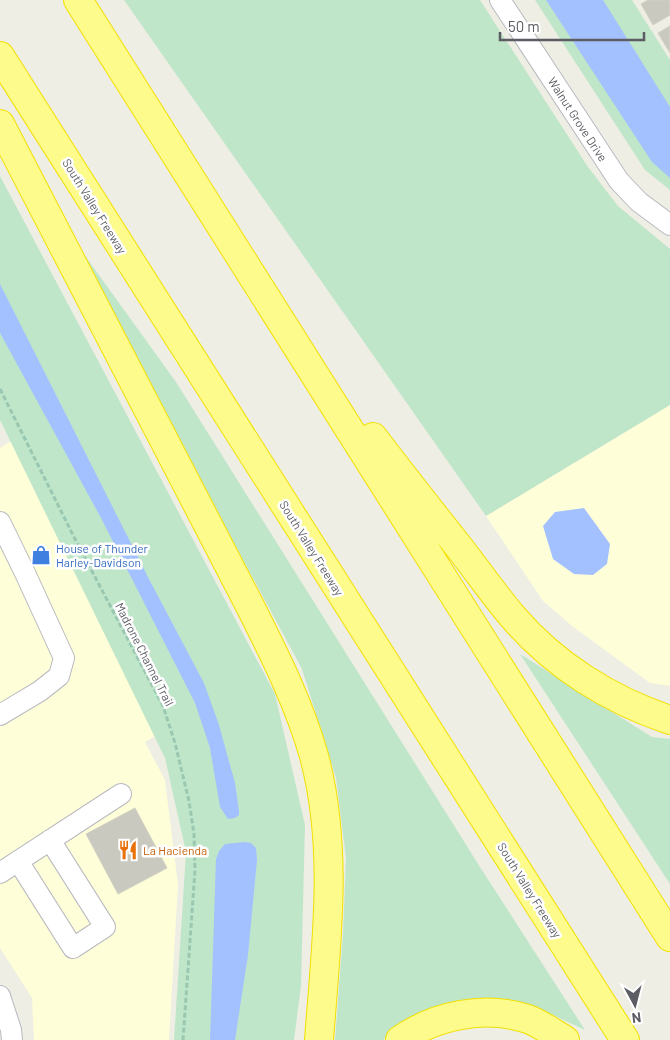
<svg xmlns="http://www.w3.org/2000/svg" width="670" height="1040" viewBox="0 0 670 1040" font-family="Barlow,sans-serif">
  <style>
    .commercial { fill: #fefed9 }
    .green { fill: #c0e6c9 }
    .water { fill: #a3c1ff }
    .building { fill: #c9c9c0; stroke: #d3d2c2 }
    .lines { fill: none; stroke-linecap: round; stroke-linejoin: round }
    .minor-casing { stroke: #b9bac0; stroke-width: 22 }
    .highway-casing { stroke: #f2df00; stroke-width: 30 }
    .path { stroke: #99c7b1; stroke-width: 3; stroke-dasharray: 5 2.5; stroke-linecap: butt }
    .minor { stroke: #fff; stroke-width: 20 }
    .highway { stroke: #fdfb8c; stroke-width: 28 }
    .labels { text-anchor: middle; dominant-baseline: central; stroke-width: 5; stroke-linejoin: round; paint-order: stroke }
    .street-label { font-size: 12px; fill: #5c5d64; stroke: #fff }
    .shop-label { font-size: 12px; fill: #366cbe; stroke: #fff; text-anchor: start }
    .food-label { font-size: 12px; fill: #c56008; stroke: #fff; text-anchor: start }
  </style>
  <rect width="100%" height="100%" fill="#eeeee4"/>
  <!-- commercial -->
  <path class="commercial" d="M670 405V686L650 683 572 626 543 601 486 516Z
    M21 435 165 730 145 742 165 780 178 885 169 1040H34L32 998 0 948V448Z"/>
  <!-- green -->
  <path class="green" d="M124 0H480L588 167 618 206 670 249V405L486 516Z
    M535 0H632L670 60V190L645 170Z
    M0 176 275 694 305 825 301 986 294 1040H174L186 852 165 758 0 420Z
    M83 253 176 382 480 867 585 1030 540 1009 518 1002 490 998 446 1003 405 1022 383 1040H335L343 933 346 858 336 778 302 669 79 256Z
    M520 654 652 737 670 739V884Z"/>
  <!-- water -->
  <path class="water" d="M546 0H603L670 107V178L652 162Z
    M0 284 150 581 204 683 219 725 235 783 239 811V815L235 818 228 819 220 807 210 748 195 703 101 518 0 333Z
    M584 508 610 544 607 564 593 575 574 574 553 559 543 526 555 512Z
    M245 842 251 843 256 848 257 860 248 955 235 1040H210L216 859 219 851 225 844Z"/>
  <!-- building -->
  <path class="building" d="M648 0H670V15L653 25 641 4Z
    M670 26V53L658 33Z
    M135 808 167 868 118 894 86 834Z"/>
  <g class="lines">
    <defs>
      <path id="minor" d="M500 0 619 181 639 202 670 225
        M0 522 25 573 64 658 59 676 40 691 0 715
        M18 861 73 948 105 927 50 840
        M0 873 121 794
        M0 996 11 1030 12 1040"/>
      <path id="highway" d="M78 0 670 937
        M0 56 625 1040
        M0 124 250 606C274 654 299 703 314 756 339 849 326 946 319 1040
        M373 437C402 475 432 513 462 551 479 573 495 596 513 617 554 665 610 700 670 720
        M400 1040C436 1015 485 1005 528 1019 541 1024 553 1033 565 1040"/>
    </defs>
    <!-- minor casing -->
    <use href="#minor" class="minor-casing"/>
    <!-- highway casing -->
    <use href="#highway" class="highway-casing"/>
    <!-- path -->
    <path class="path" d="M0 389 75 539 163 706 175 743 189 801 194 834 195 870 183 1040"/>
    <!-- minor -->
    <use href="#minor" class="minor"/>
    <!-- highway -->
    <use href="#highway" class="highway"/>
  </g>
  <!-- icons -->
  <defs>
    <symbol id="shop-bare" viewBox="-9 -9 18 18"><path d="M-5-2.5h2.3a2.7 3.5 0 0 1 5.4 0H5L5.5 6h-11ZM-1.5-2.5h3a1.5 2.3 0 0 0-3 0Z" fill="#3f7fe0" stroke="#fff" stroke-width="2.5" paint-order="stroke"/></symbol>
    <symbol id="restaurant-bare" viewBox="-9 -9 18 18"><path d="M-5-6h1v4h1v-4h1v4h1v-4h1v5L-1.5 .5V6h-2V.5L-5-1ZM5-6V6H3V1.5H1.5Q1.5-4 5-6Z" fill="#e8710a" stroke="#fff" stroke-width="2.5" paint-order="stroke"/></symbol>
  </defs>
  <g fill-rule="evenodd">
    <use href="#shop-bare" x="27" y="541" width="28" height="28"/>
    <use href="#restaurant-bare" x="114" y="836" width="28" height="28"/>
  </g>
  <g class="labels">
    <!-- street labels -->
    <g class="street-label">
      <text transform="translate(578 119) rotate(57)">Walnut Grove Drive</text>
      <text transform="translate(95 206) rotate(58)">South Valley Freeway</text>
      <text transform="translate(312 548) rotate(58)">South Valley Freeway</text>
      <text transform="translate(145 654) rotate(63)">Madrone Channel Trail</text>
      <text transform="translate(530 890) rotate(58)">South Valley Freeway</text>
    </g>
    <!-- shop labels -->
    <g class="shop-label">
      <text x="56" y="548">House of Thunder<tspan x="56" dy="14">Harley-Davidson</tspan></text>
    </g>
    <!-- food labels -->
    <g class="food-label">
      <text x="143" y="850">La Hacienda</text>
    </g>
  </g>
  <!-- north arrow -->
  <g transform="translate(635 1005) rotate(173)" stroke="#ffffff" stroke-width="4" paint-order="stroke">
  <path d="M0-4L9 19L0 12L-9 19Z" fill="#5c5d64"/>
  <text y="-8" font-size="14" font-weight="bold" text-anchor="middle" fill="#5c5d64">N</text>
  </g>
  <!-- scale -->
  <path d="M500 32v8h144v-8" fill="none" stroke="#5c5d64" stroke-width="2.5"/>
  <text x="508" y="32" font-size="15" fill="#5c5d64" stroke="#ffffff" stroke-width="4" paint-order="stroke">50 m</text>
</svg>
